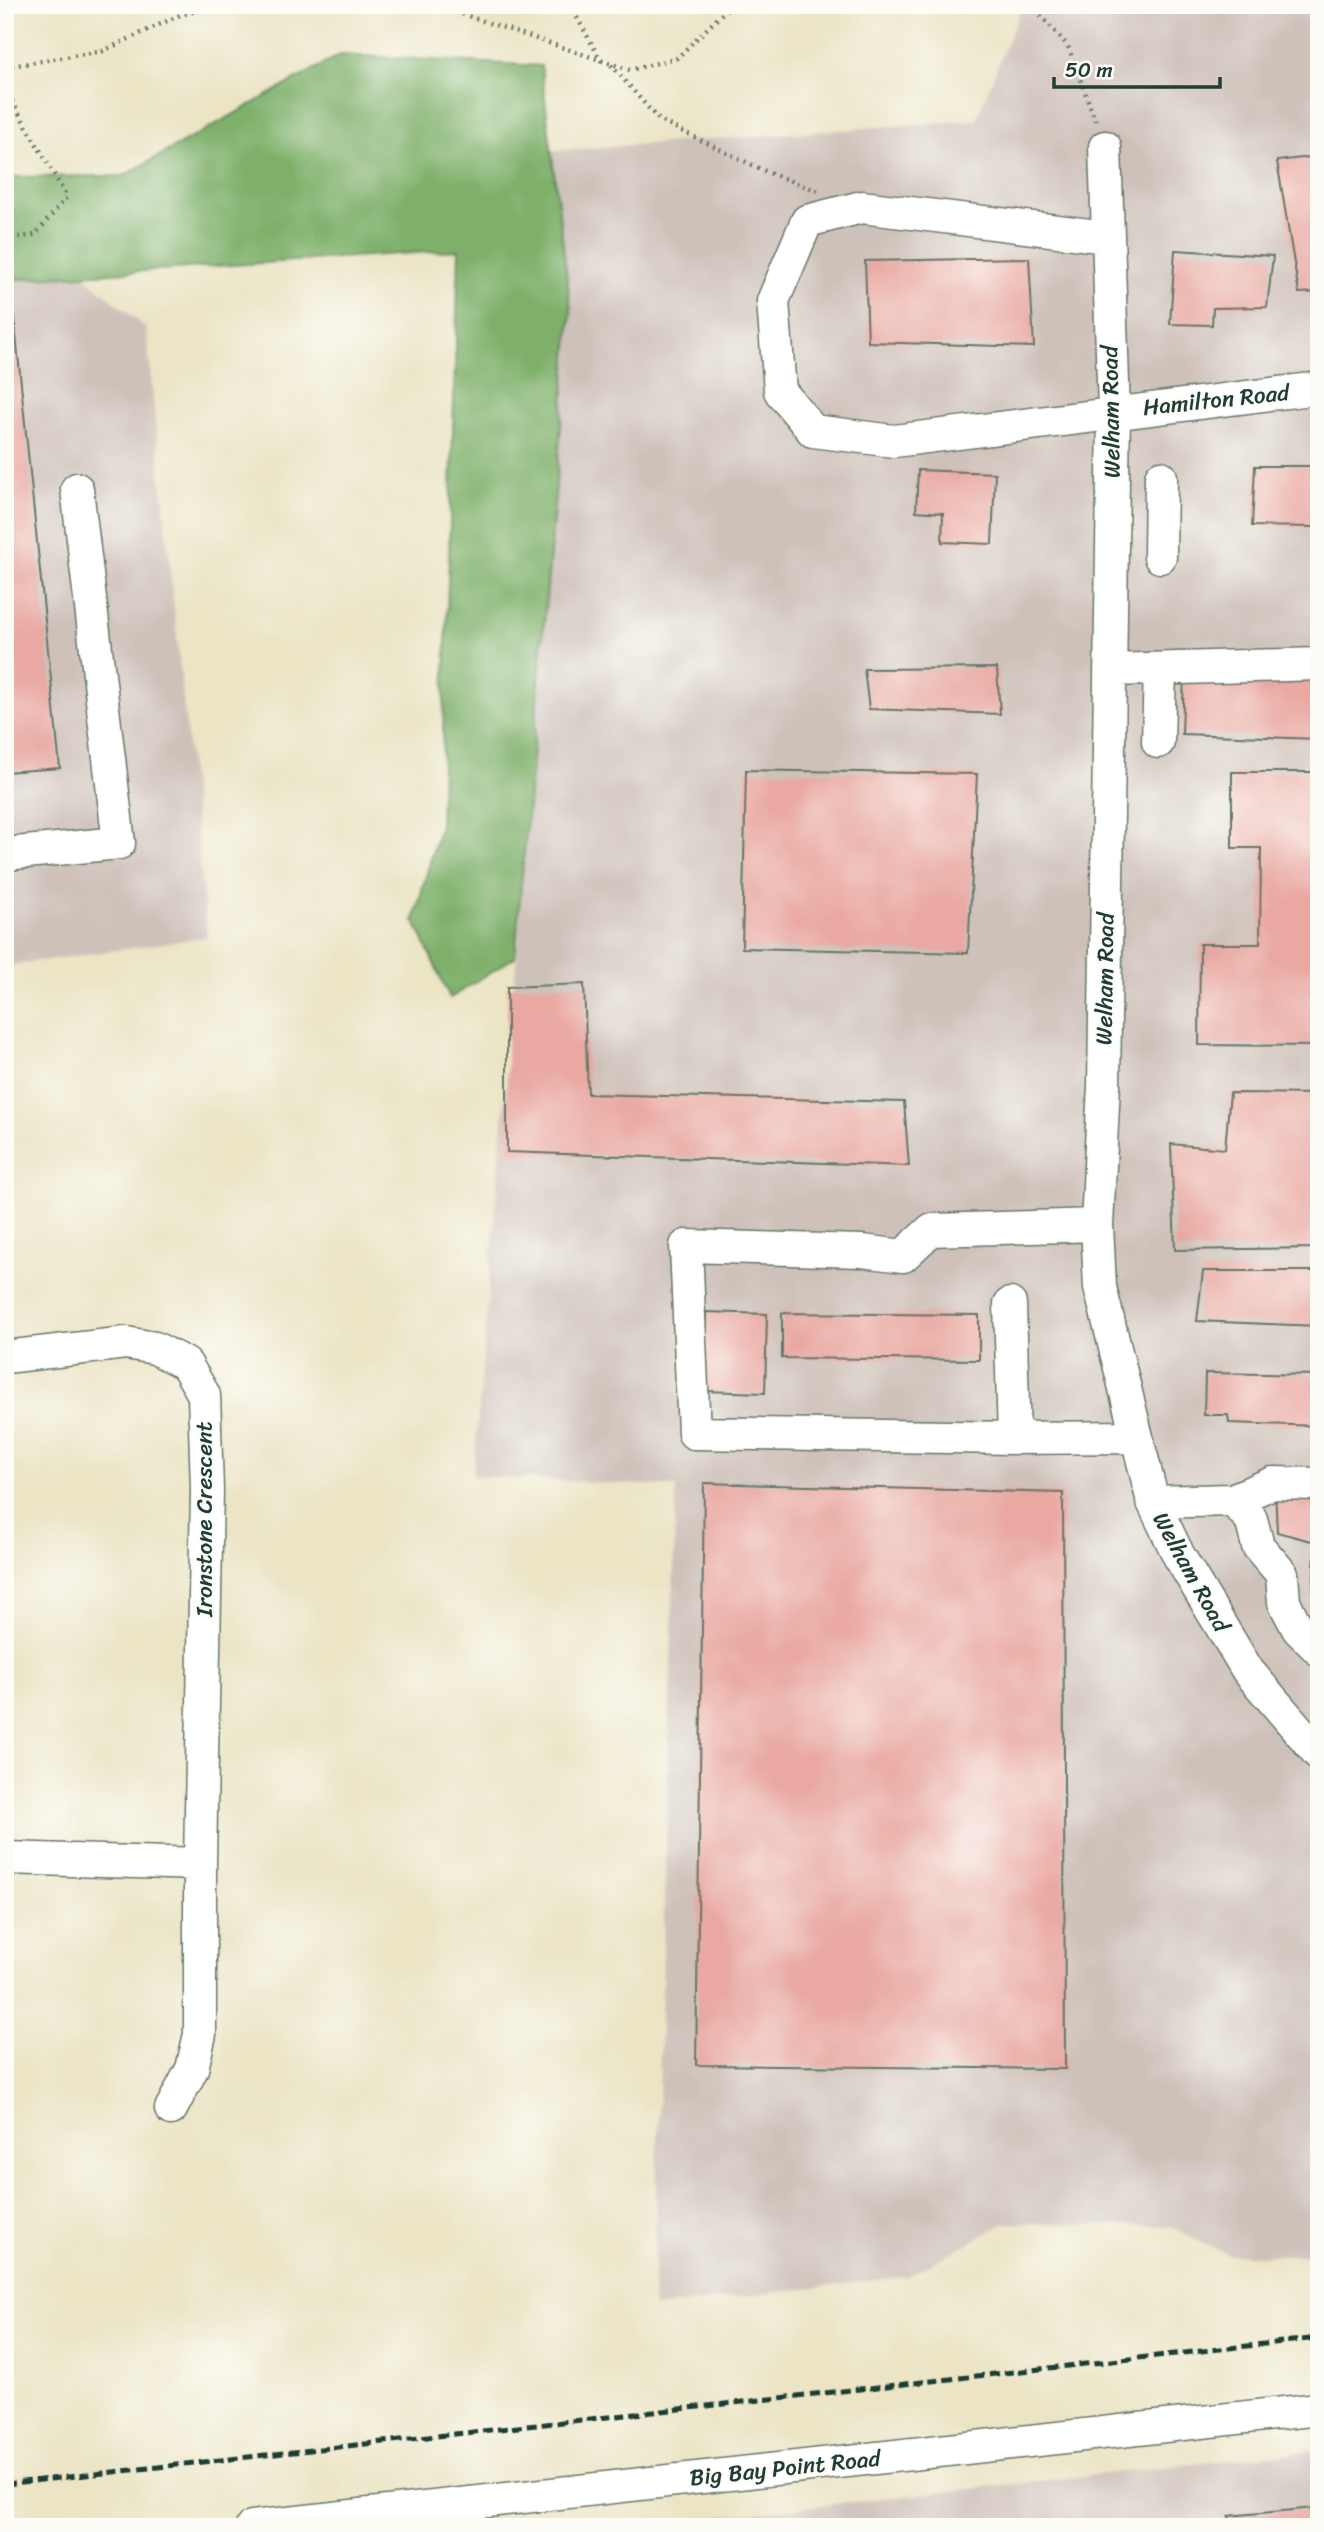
<svg xmlns="http://www.w3.org/2000/svg" width="1324" height="2532" viewBox="0 0 1324 2532" font-family="Sriracha,sans-serif">
  <style>
    .industrial { fill: #cec1ba }
    .forest { fill: #7eb06b; stroke: #4e7650; stroke-width: 2 }
    .building { fill: #e9a8a2 }
    .lines { fill: none; stroke-linecap: round; stroke-linejoin: round }
    .minor-casing { stroke: #667767; stroke-width: 35 }
    .path { stroke: #667767; stroke-width: 4.5; stroke-dasharray: 2 5; stroke-linecap: butt }
    .minor { stroke: #fff; stroke-width: 32 }
    .rail { stroke: #1f3d34; stroke-width: 5; stroke-dasharray: 10 5; stroke-linecap: butt }
    .labels { text-anchor: middle; dominant-baseline: central; stroke-width: 5; stroke-linejoin: round; paint-order: stroke }
    .street-label { font-size: 23px; fill: #1f3d34; stroke: #fdfcf7 }
  </style>
  <rect width="100%" height="100%" fill="#fdfcf7"/>
  <filter id="ink" filterUnits="userSpaceOnUse"><feTurbulence type="fractalNoise" baseFrequency=".0143" numOctaves="2"/><feDisplacementMap in="SourceGraphic" scale="14" xChannelSelector="R" yChannelSelector="G"/><feConvolveMatrix kernelMatrix="1 2 1 2 8 2 1 2 1" color-interpolation-filters="sRGB"/></filter>
  <filter id="wash" filterUnits="userSpaceOnUse"><feTurbulence type="fractalNoise" baseFrequency=".00686" numOctaves="4" result="noise"/><feDisplacementMap in="SourceGraphic" scale="28" xChannelSelector="R" yChannelSelector="G"/><feGaussianBlur stdDeviation="1.57" result="paint"/><feColorMatrix in="noise" values="0 0 0 0 0 0 0 0 0 0 0 0 0 0 0 0 0 1.4 0 .05"/><feComposite in="paint" operator="in"/></filter>
  <g filter="url(#wash)">
    <rect width="100%" height="100%" fill="#ebe4c5"/>
    <!-- industrial -->
    <path class="industrial" d="M1022 5H1315L1319 11V2247L1317 2255H1230L1169 2226 1005 2223 908 2276 653 2308 676 1487 473 1476 571 311 552 151 976 120Z
      M83 275 146 328 207 937 5 966V280Z
      M1319 2450V2527H627Z"/>
    <!-- forest -->
    <path class="forest" d="M340 55 541 66 571 311 515 957 450 998 414 920 440 825 459 250 5 280V177L123 176Z"/>
    <g id="blocks">
      <!-- building -->
      <path class="building" d="M1319 156V292L1299 293 1277 161Z
        M1175 250 1273 256 1267 307 1213 308 1212 325 1170 324Z
        M1029 258 1034 347 868 342 865 261Z
        M5 315H14L60 768 5 772Z
        M1255 466H1319V527L1252 526Z
        M918 470 995 473 992 544 942 542 943 513 916 511Z
        M997 668 1000 714 869 709 864 669Z
        M1184 675 1319 679V739L1182 734Z
        M746 770 977 774 968 953 742 948Z
        M1232 772H1319V1046L1199 1045 1200 944H1260L1261 848H1232Z
        M584 984 588 1094 904 1102 909 1166 507 1152V987Z
        M1230 1093 1319 1094V1248L1175 1250 1171 1144 1225 1149Z
        M1203 1271H1319V1326L1197 1321Z
        M706 1312 767 1314 765 1393 704 1391Z
        M782 1313 979 1315V1360L782 1358Z
        M1205 1373 1319 1375V1426L1229 1423 1228 1415H1204Z
        M704 1483 1063 1493 1065 2069 696 2065Z
        M1275 1486 1319 1487V1633L1312 1625 1315 1542 1277 1532Z
        M1314 2508 1319 2527H1230L1229 2516Z"/>
    </g>
  </g>
  <g filter="url(#ink)">
    <use href="#blocks" fill-opacity="0" stroke="#667767" stroke-width="2"/>
    <g class="lines">
      <defs>
        <path id="minor" d="M1105 147 1114 411 1104 1085 1097 1225 1100 1287 1153 1502 1179 1556 1248 1671 1319 1754
          M1106 237 862 207 807 221 773 301 780 391 813 431 894 441 1319 388
          M1160 557 1161 477
          M1110 670 1319 664
          M1158 742 1160 669
          M5 854 119 843 77 489
          M1097 1225 931 1230 903 1256 862 1251 686 1246 694 1433 1014 1438 1135 1437
          M1010 1304 1014 1438
          M5 1357 126 1343 155 1348 186 1364 204 1395 207 1489 200 1864V2034L192 2069 171 2109
          M1232 1500 1251 1519 1258 1546 1282 1574 1284 1602 1298 1629 1319 1650
          M1153 1502 1232 1500 1273 1483 1319 1484
          M5 1858 200 1864
          M252 2527 1319 2409"/>
      </defs>
      <!-- minor casing -->
      <use href="#minor" class="minor-casing"/>
      <!-- path -->
      <path class="path" d="M421 5 453 11 630 70 677 58 731 5
        M570 5 602 62
        M1031 5 1068 46 1097 125
        M611 65 659 120 769 173 818 191
        M5 67 103 51 180 15 222 5
        M5 89 67 197 35 235 5 239"/>
      <!-- minor -->
      <use href="#minor" class="minor"/>
      <!-- rail -->
      <path class="rail" d="M5 2484 1319 2338"/>
    </g>
  </g>
  <g class="labels">
    <!-- street labels -->
    <g class="street-label">
      <text transform="translate(1216 400) rotate(-6)">Hamilton Road</text>
      <text transform="translate(1111 412) rotate(-91)">Welham Road</text>
      <text transform="translate(1105 979) rotate(-89)">Welham Road</text>
      <text transform="translate(204 1519) rotate(-90)">Ironstone Crescent</text>
      <text transform="translate(1191 1572) rotate(61)">Welham Road</text>
      <text transform="translate(785 2468) rotate(-6)">Big Bay Point Road</text>
    </g>
  </g>
  <!-- margin -->
  <rect width="1324" height="2532" fill="none" stroke="#fdfcf7" stroke-width="28"/>
  <!-- scale -->
  <path d="M1054 77v10h166v-10" fill="none" stroke="#1f3d34" stroke-width="3.5"/>
  <text x="1065" y="77" font-size="21" fill="#1f3d34" stroke="#fdfcf7" stroke-width="5" paint-order="stroke">50 m</text>
</svg>
